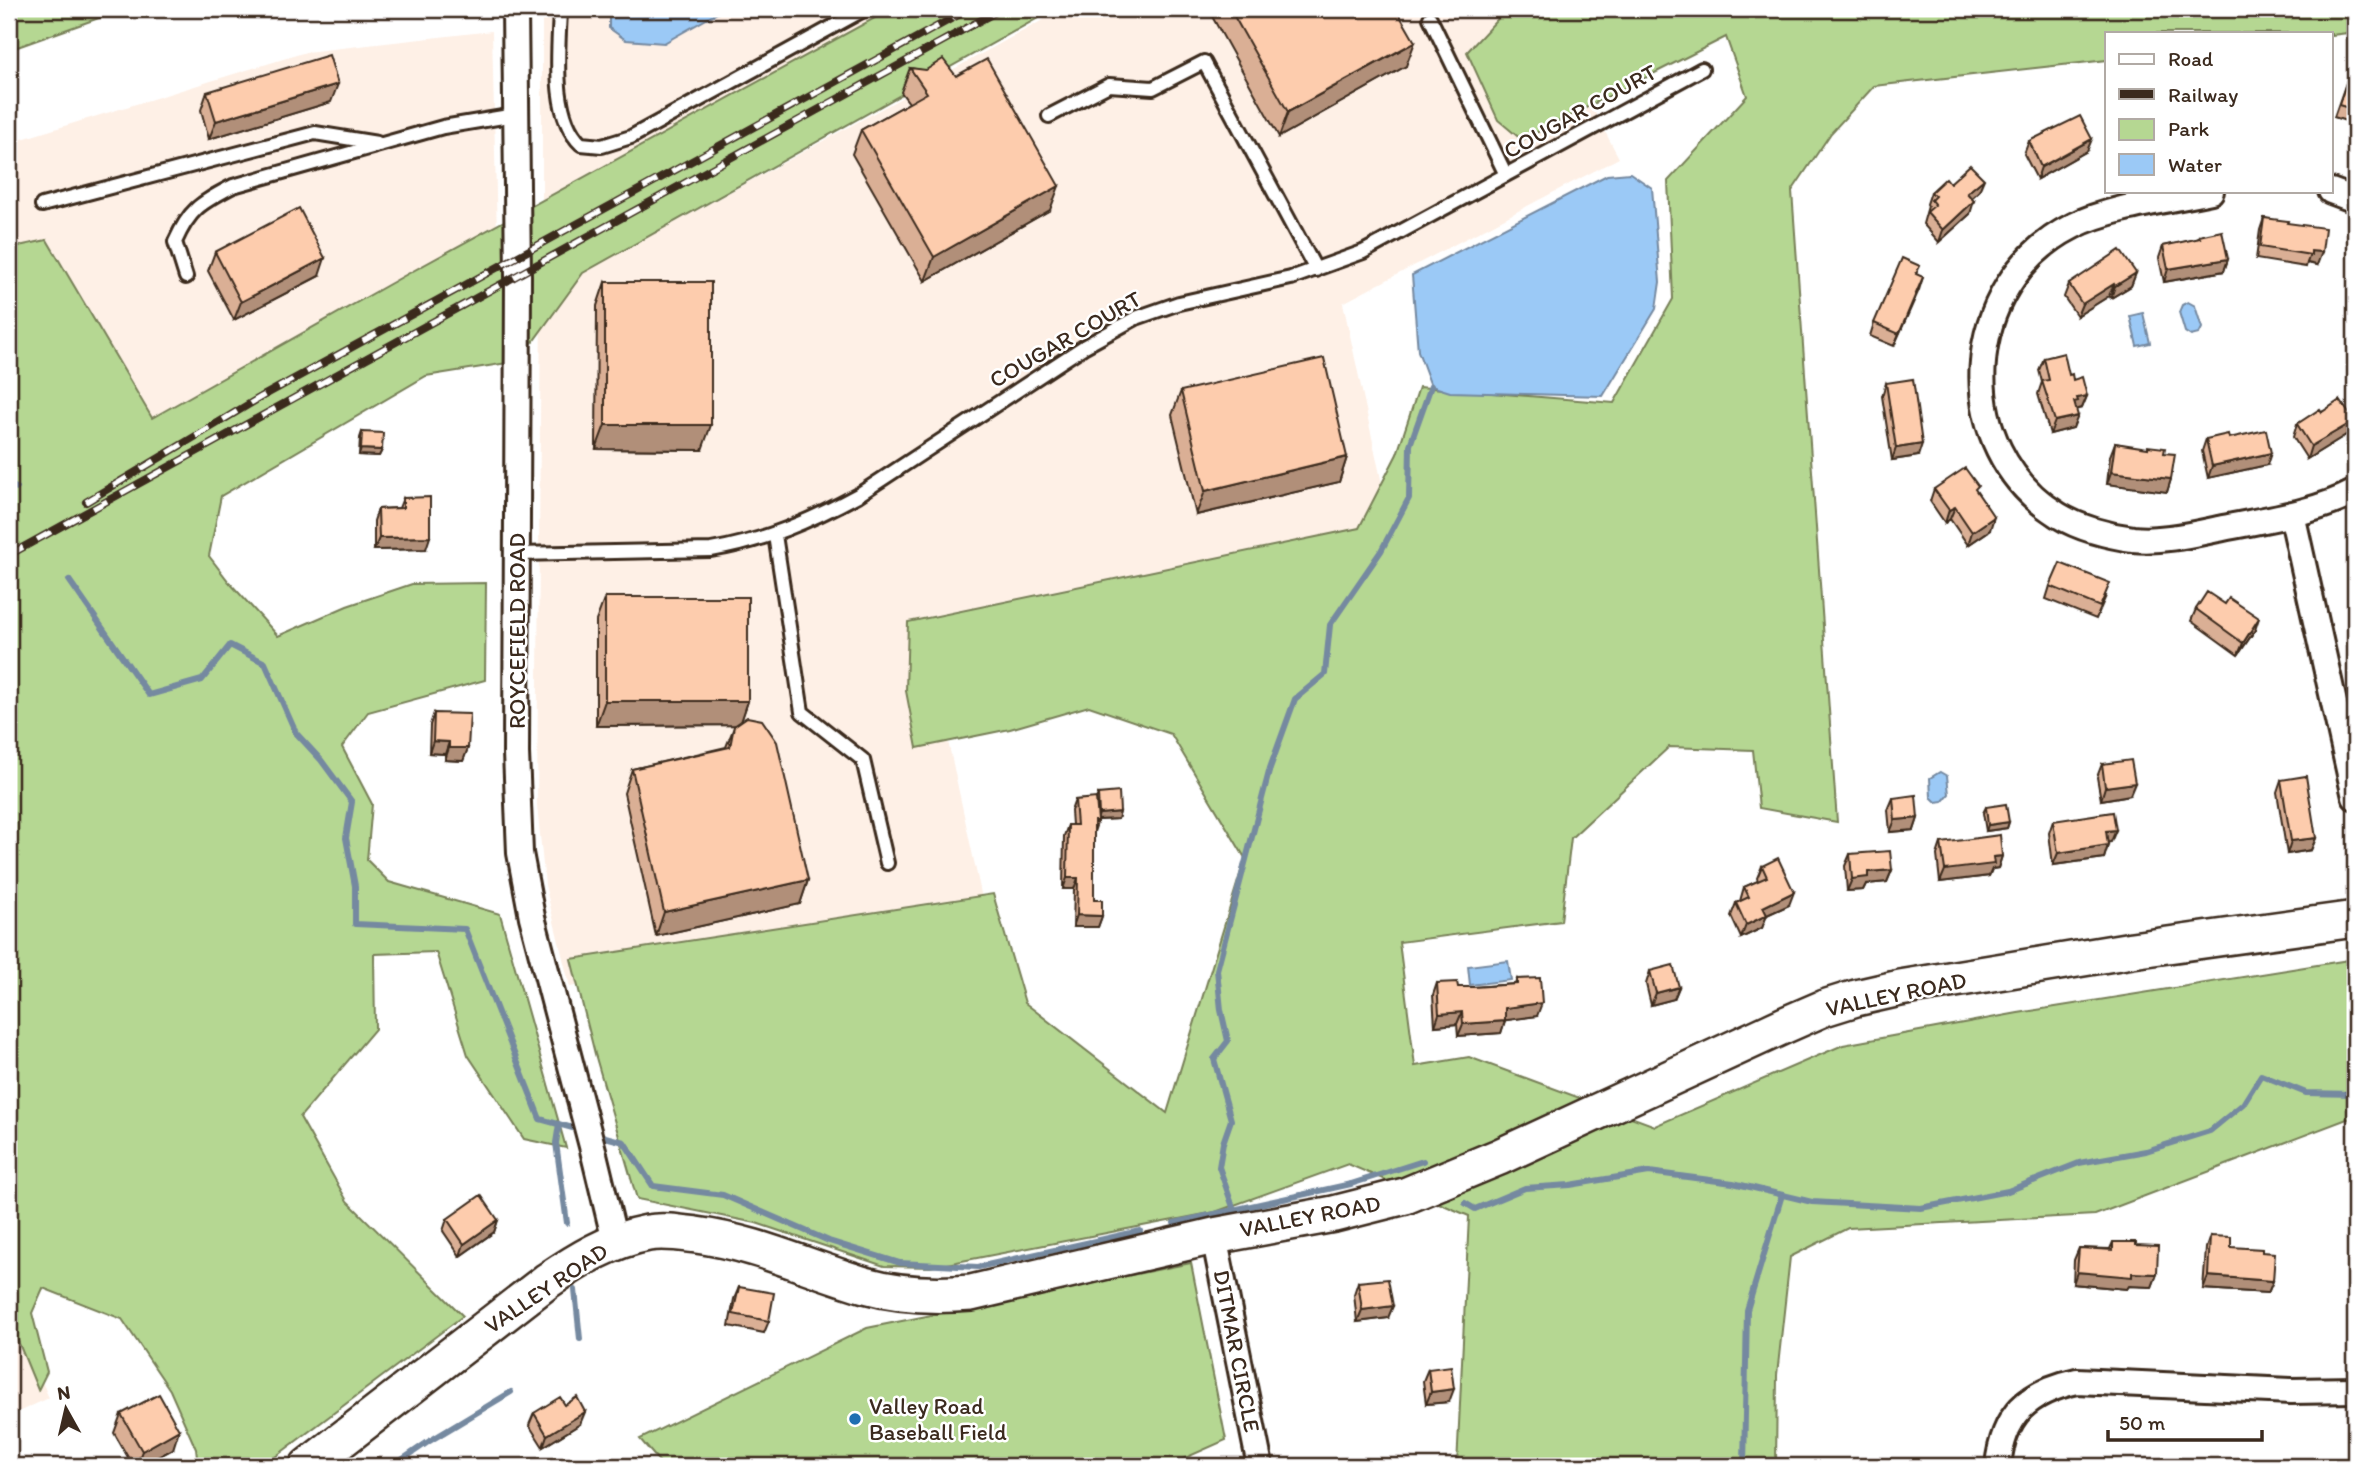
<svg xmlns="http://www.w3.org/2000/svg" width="2364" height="1475" viewBox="0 0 2364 1475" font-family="Itim,sans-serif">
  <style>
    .built { fill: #fef0e6 }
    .green { fill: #b5d792; stroke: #788058; stroke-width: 2 }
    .water { fill: #9bc9f6; stroke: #7589a0; stroke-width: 2 }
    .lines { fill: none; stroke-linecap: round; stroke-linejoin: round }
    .stream { stroke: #7589a0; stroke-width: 6 }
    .lane-casing { stroke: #3b2a1e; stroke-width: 18 }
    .street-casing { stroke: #3b2a1e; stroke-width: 30 }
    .secondary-casing { stroke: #3b2a1e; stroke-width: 40 }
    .lane { stroke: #fff; stroke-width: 12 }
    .street { stroke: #fff; stroke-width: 24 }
    .secondary { stroke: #fff; stroke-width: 35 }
    .rail-casing { stroke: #3b2a1e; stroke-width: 8 }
    .rail { stroke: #fff; stroke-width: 5; stroke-dasharray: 16; stroke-linecap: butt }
    .wall { fill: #daaf95; stroke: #3b2a1e; stroke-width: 2 }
    .shaded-wall { fill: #b18f79; stroke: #3b2a1e; stroke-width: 2 }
    .building { fill: #fdccad; stroke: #3b2a1e; stroke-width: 2 }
    .poi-dot { fill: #1f6fb2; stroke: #fff; stroke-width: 2.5 }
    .labels { text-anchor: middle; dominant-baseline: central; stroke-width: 5; stroke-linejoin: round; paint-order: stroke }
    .street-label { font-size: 23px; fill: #3b2a1e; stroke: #fff }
    .poi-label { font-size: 23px; fill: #3b2a1e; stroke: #fff; text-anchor: start }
  </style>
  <rect width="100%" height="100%" fill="#fff"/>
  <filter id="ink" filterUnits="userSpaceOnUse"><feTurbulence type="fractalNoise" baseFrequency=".0143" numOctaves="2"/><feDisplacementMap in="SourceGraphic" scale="14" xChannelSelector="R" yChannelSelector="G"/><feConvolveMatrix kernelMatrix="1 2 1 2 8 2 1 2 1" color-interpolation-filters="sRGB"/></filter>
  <g filter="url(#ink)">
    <!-- built -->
    <path class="built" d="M542 9H901L542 206Z
      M1063 9H1540L1619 158 1343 303 1390 521 923 626 984 907 570 987 545 885 537 805 541 296Z
      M492 31 497 235 147 426 9 265V143L306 52Z
      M9 1303 49 1398 9 1416Z"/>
    <!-- green -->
    <path class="green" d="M9 9H124L9 50Z
      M891 9H1054L583 273 519 361 426 376 221 496 209 556 229 582 278 636 347 606 412 584 486 583 485 680 368 712 342 747 372 804 367 860 389 882 500 914 566 1148 524 1139 468 1055 436 952 374 954 375 1029 300 1117 347 1201 463 1316 263 1466H198L196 1449 170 1390 122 1319 43 1288 32 1313 47 1372 38 1390 9 1319V248L47 240 152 418 402 277Z
      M1076 9H1156L1140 17Z
      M1507 9H2355V32L2331 35V33H2107V60L1874 86 1831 133 1792 191 1837 822 1759 808 1753 750 1669 747 1571 838 1561 921 1399 942 1415 1066 1469 1057 1655 1126 1843 1045 2018 1013 2355 959V1119H2347L2095 1215 1848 1228 1790 1257 1777 1375 1776 1466H1457L1469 1216 1348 1164 1215 1212 931 1267 884 1266 756 1223 637 1199 595 1054 571 959 993 894 1025 1003 1167 1113 1245 858 1171 734 1089 706 1010 729 917 748 906 691 908 622 1359 528 1397 454 1419 387 1614 403 1673 299 1668 181 1747 96 1726 37 1522 140 1498 120 1467 52Z
      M1191 1263 1226 1440 1167 1466H663L640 1439 867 1328Z"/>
    <!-- water -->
    <path class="water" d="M609 9H724L664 43 626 40 609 28Z
      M1630 173 1652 188 1660 282 1656 309 1603 396 1450 392 1431 386 1418 351 1412 275 1607 175Z
      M2188 302 2195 306 2202 328 2199 334 2191 336 2185 332 2179 312 2182 305Z
      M2143 313 2150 343 2137 346 2130 316Z
      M1940 772 1947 776 1949 794 1943 801 1936 802 1931 797 1930 778Z
      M1508 961 1511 980 1470 985 1468 966Z"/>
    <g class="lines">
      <!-- stream -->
      <path class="stream" d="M9 485 17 488
        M69 580 149 695 202 680 230 645 265 663 296 733 321 760 352 802 346 838 355 886V924L465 929 540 1119 580 1130
        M559 1124 556 1143 567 1223
        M594 1134 624 1142 653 1186 723 1195 829 1241 900 1263 978 1267 1140 1231
        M1465 1203 1475 1209 1525 1188 1570 1185 1649 1172 1733 1183 1812 1202 1921 1208 2008 1191 2079 1163 2146 1151 2210 1131 2243 1104 2261 1075 2306 1093 2355 1094
        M1234 1210 1219 1167 1223 1143 1231 1120 1214 1059 1228 1041 1221 1010 1217 970 1270 768 1295 699 1325 674 1330 625 1381 551 1409 498 1410 445 1431 386
        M1174 1223 1351 1184 1423 1161
        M575 1290 580 1339
        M393 1466 428 1442 511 1392
        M1744 1466 1747 1310 1782 1195"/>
      <defs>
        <path id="lane" d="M560 9C559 48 550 115 581 144L602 146 631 137 865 9
          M1430 18 1506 175
          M1049 116 1109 85 1153 88 1204 62 1316 270
          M42 205 315 133 377 143
          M186 277 175 242C190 208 201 203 233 186L443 127 515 115
          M775 535 802 712 863 760 887 863
          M517 554 711 550C764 541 810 521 858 495L1085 346 1136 318 1179 303 1291 278 1363 252 1702 69"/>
        <path id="street" d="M515 9 518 276 516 753 520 853 532 917 593 1150 615 1241
          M2211 191C2169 200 2110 207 2073 226 1960 283 1950 448 2058 515 2079 528 2109 536 2133 539 2163 542 2194 534 2223 528 2267 519 2315 513 2355 492
          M2331 191 2355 200
          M2292 514 2355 797
          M1214 1236 1260 1466
          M1998 1466C2003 1415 2027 1392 2077 1381L2291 1391 2355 1390"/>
        <path id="secondary" d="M308 1466 547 1281C578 1260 610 1240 648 1233 663 1230 681 1233 696 1235 757 1243 807 1268 865 1285 900 1295 935 1296 971 1293L1214 1236 1334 1214 1405 1196 1499 1157 1785 1025 1824 1008 1856 998 1900 988 2132 950 2355 919"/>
      </defs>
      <!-- lane casing -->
      <use href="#lane" class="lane-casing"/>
      <!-- street casing -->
      <use href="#street" class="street-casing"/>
      <!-- secondary casing -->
      <use href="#secondary" class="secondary-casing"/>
      <!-- lane -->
      <use href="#lane" class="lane"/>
      <!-- street -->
      <use href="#street" class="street"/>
      <!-- secondary -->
      <use href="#secondary" class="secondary"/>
      <defs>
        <path id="rail" d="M86 502 261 397 969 9
          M9 555 1001 9"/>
      </defs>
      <!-- rail casing -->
      <use href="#rail" class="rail-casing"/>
      <!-- rail -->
      <use href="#rail" class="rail"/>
    </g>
    <!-- wall -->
    <path class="wall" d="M1210 9H1396L1406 66 1279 137 1209 11Z
      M910 68 956 76 1050 210 925 281 852 154 861 130 909 103 901 92Z
      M2348 77 2355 79V124L2334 117Z
      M207 92 331 102 209 139 201 110Z
      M2029 141 2087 151 2037 179 2024 154Z
      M1950 183 1979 191 1971 198 1970 214 1939 242 1923 224 1928 206 1927 204 1931 192Z
      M2264 218 2287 223 2317 265 2307 263 2306 267 2256 259 2260 230Z
      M2199 236 2228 259 2224 271 2164 282 2159 258 2163 246 2198 239Z
      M215 252 319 276 234 320 208 271Z
      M2136 273 2131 286 2111 298 2109 296 2077 316 2064 297 2069 284Z
      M1923 277 1894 346 1870 336 1874 323Z
      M605 282 702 450 596 449 597 306Z
      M2044 358 2069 375 2087 396 2082 408 2076 409 2073 428 2050 434 2038 394 2042 382 2039 370Z
      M1886 383 1918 456 1892 460 1882 396Z
      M1181 391 1347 457 1339 482 1196 515 1172 415Z
      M2322 412 2349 433 2307 459 2293 437 2297 424Z
      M362 432 382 450 379 456 359 455 360 438Z
      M2206 439 2267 465 2208 478 2202 451Z
      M2115 443 2164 453 2171 479 2167 492 2107 484 2110 456Z
      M1934 489 1976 491 1990 530 1968 545 1950 519 1945 523 1930 501Z
      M403 498 426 549 374 550V521L378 509 399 508Z
      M2050 586 2106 596 2096 619 2046 599Z
      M605 597 748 701 741 721 808 880 800 904 656 936 624 793 632 769 726 747 735 725 596 726V621Z
      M2196 609 2255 630 2238 655 2191 621Z
      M434 713 468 748 463 761 445 760V754L429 753 430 725Z
      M2102 764 2130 795 2101 800 2097 777Z
      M2281 780 2316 838 2311 850 2287 854 2277 792Z
      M1098 794 1120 812 1118 819 1098 820 1094 832V900L1102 916 1098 927H1073L1074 889H1063L1064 836 1068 825H1072L1071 811 1075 800 1096 799Z
      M1893 798 1918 818 1914 830 1890 832 1888 810Z
      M1986 807 2009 822 2007 828 1986 831 1983 813Z
      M2053 821 2111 842H2108V845L2104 858 2053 865 2049 833Z
      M1941 843 2002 856 1998 868 1992 869 1989 876 1940 882 1937 855Z
      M1850 854 1892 870 1887 882 1866 884 1863 890 1847 891 1845 866Z
      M1762 866 1789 905 1767 915 1762 928 1741 938 1731 916 1736 903 1740 901 1744 887 1758 881 1757 878Z
      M1650 971 1679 987 1674 999 1651 1005 1646 984Z
      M1517 979 1537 1016 1505 1020 1501 1033 1458 1036 1457 1024 1435 1026 1433 995 1437 983 1458 987H1474L1515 984Z
      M447 1219 498 1220 494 1232 460 1256 443 1231Z
      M2210 1236 2231 1247 2273 1281 2268 1293 2203 1289 2206 1248Z
      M2113 1242 2136 1245 2157 1274 2152 1287 2129 1286 2127 1289 2073 1284 2074 1260 2079 1248 2110 1249Z
      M1358 1282 1388 1318 1357 1322 1354 1294Z
      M739 1287 769 1321 764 1333 729 1326 734 1299Z
      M1428 1369 1449 1402 1426 1404 1423 1381Z
      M565 1405 580 1424 543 1447 529 1425 534 1413Z
      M121 1414 173 1449 141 1466H133L114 1433Z"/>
    <!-- shaded-wall -->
    <path class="shaded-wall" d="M1415 42 1406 66 1279 137 1288 112Z
      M338 84 331 102 209 139 216 121Z
      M2092 139 2087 151 2037 179 2041 167Z
      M1984 179 1979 191 1963 206 1967 193Z
      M1059 186 1050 210 925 281 934 257Z
      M1974 201 1970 214 1939 242 1943 230Z
      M2311 251 2322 252 2317 265 2307 263Z
      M325 258 319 276 234 320 241 302Z
      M2228 259 2224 271 2164 282 2168 269Z
      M2136 273 2131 286 2111 298 2115 286Z
      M1923 277 1919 290 1894 346 1899 334Z
      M2114 284 2109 296 2077 316 2082 304Z
      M2087 396 2082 408 2075 410 2074 402 2077 398Z
      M2078 416 2073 428 2050 434 2055 421Z
      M2354 421 2349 433 2307 459 2311 446Z
      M605 425H711L702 450 596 449Z
      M1922 444 1918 456 1892 460 1896 448Z
      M361 449 382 450 379 456 359 455Z
      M2271 453 2267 465 2208 478 2212 466Z
      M1347 457 1339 482 1196 515 1205 491Z
      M2111 472 2171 479 2167 492 2107 484Z
      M1955 507 1950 519 1945 523 1949 510Z
      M1994 517 1990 530 1968 545 1972 532Z
      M430 537 426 549 374 550 379 538Z
      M2259 618 2255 630 2238 655 2243 643Z
      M605 701H748L740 725 596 726Z
      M433 741 449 742 445 754 429 753Z
      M449 748H468L463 761 445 760Z
      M2135 783 2130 795 2101 800 2105 787Z
      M1120 812 1118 819 1097 820 1099 814Z
      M1918 818 1914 830 1890 832 1895 820Z
      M2009 822 2007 828 1986 831 1988 825Z
      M2116 830 2111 842 2102 843 2106 831Z
      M2316 838 2311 850 2287 854 2291 841Z
      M2108 845 2104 858 2053 865 2058 853Z
      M2002 856 1998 868 1992 869 1989 876 1940 882 1945 870 1993 857Z
      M1892 870 1887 882 1866 884 1863 890 1847 891 1852 879 1868 872Z
      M1067 878H1078L1074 889H1063Z
      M808 880 800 904 656 936 664 912Z
      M1794 892 1789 905 1758 919 1763 907Z
      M1077 915 1102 916 1098 927H1073Z
      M1767 915 1762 928 1741 938 1746 925Z
      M1679 987 1674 999 1651 1005 1656 993Z
      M1542 1003 1537 1016 1500 1021 1505 1008Z
      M1462 1012 1457 1024 1435 1026 1439 1014Z
      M1505 1021 1501 1033 1458 1036 1463 1024Z
      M498 1220 494 1232 460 1256 464 1244Z
      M2077 1272 2132 1273 2157 1274 2152 1287 2129 1286 2127 1289 2073 1284Z
      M2208 1276 2273 1281 2268 1293 2203 1289Z
      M1393 1306 1388 1318 1357 1322 1362 1310Z
      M1454 1389 1449 1402 1426 1404 1431 1392Z
      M585 1412 580 1424 543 1447 547 1435Z
      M179 1430 173 1449 141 1466H136L142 1451Z"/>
    <!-- building -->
    <path class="building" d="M1230 9H1396L1415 42 1288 112Z
      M329 55 338 84 216 121 207 92Z
      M943 59 956 76 987 59 1059 186 934 257 861 130 927 93 910 68 926 70Z
      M2348 77 2355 79V110L2339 105Z
      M2080 116 2092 139 2041 167 2029 141Z
      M1970 165 1984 179 1967 193 1974 201 1943 230 1927 212 1935 205 1931 200 1935 196 1931 192 1946 178 1950 183Z
      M299 208 325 258 241 302 215 252Z
      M2264 218 2288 221 2287 223 2325 228 2322 252 2311 251V255L2260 247Z
      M2222 231 2228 259 2168 269 2163 246 2200 238 2199 236Z
      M2120 250 2136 273 2115 286 2114 284 2082 304 2069 284Z
      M1902 258 1920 266 1916 274 1923 277 1899 334 1874 323Z
      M605 282H711V425H605Z
      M2064 353 2069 375 2072 374 2073 380 2082 377 2087 396 2077 398 2078 401 2074 402 2078 416 2055 421 2042 381 2049 380 2044 358Z
      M1324 358 1347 457 1205 491 1181 391Z
      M1913 379 1922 444 1896 448 1886 383Z
      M2340 400 2354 421 2311 446 2297 424 2320 409 2322 412Z
      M2266 430 2271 453 2212 466 2206 439 2228 434 2229 438Z
      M362 432 383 433 382 450 361 449Z
      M2115 443 2148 448V446L2165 448 2164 453 2175 454 2171 479 2111 472Z
      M1965 468 1978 486 1975 489 1994 517 1972 532 1955 507 1949 510 1934 489Z
      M430 497V537L379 538 378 509 403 508V498Z
      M2060 563 2110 583 2100 607 2050 586Z
      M2207 592 2225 604 2229 598 2259 618 2243 643 2196 609Z
      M605 597H748V701H605Z
      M434 713 470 714 468 748H449V742L433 741Z
      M747 717 762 720 777 742 808 880 664 912 632 769 730 747 734 726Z
      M2131 760 2135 783 2105 787 2102 764Z
      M2306 776 2316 838 2291 841 2281 780Z
      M1119 792 1120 812 1099 814 1098 794Z
      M1916 795 1918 818 1895 820 1893 798Z
      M1096 798 1098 821H1094V900H1102V916L1077 915 1078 878H1067L1068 825H1077L1075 800Z
      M2006 804 2009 822 1988 825 1986 807Z
      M2113 812 2116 830 2106 831 2108 845 2058 853 2053 821Z
      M2000 835 2002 856 1993 857 1994 864 1945 870 1941 843Z
      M1890 851 1892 870 1868 872V877L1852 879 1850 854Z
      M1778 858 1794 892 1763 907 1767 915 1746 925 1736 903 1749 897 1744 887 1767 877 1762 866Z
      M1673 965 1679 987 1656 993 1650 971Z
      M1540 978 1542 1003 1505 1008V1021L1463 1024 1462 1012 1439 1014 1437 983 1457 982 1458 987H1474L1517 984V979Z
      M481 1195 498 1220 464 1244 447 1219Z
      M2210 1236 2231 1237V1247L2262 1249V1252L2275 1253 2273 1281 2208 1276Z
      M2113 1242H2136V1245L2158 1246 2157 1274 2132 1273V1277L2077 1272 2079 1248 2113 1250Z
      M1388 1279 1393 1306 1362 1310 1358 1282Z
      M739 1287 774 1293 769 1321 733 1314Z
      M1451 1366 1454 1389 1431 1392 1428 1369Z
      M159 1394 179 1430 142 1451 121 1414Z
      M560 1397 565 1405 577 1397 585 1412 547 1435 534 1413Z"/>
  </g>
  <!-- markers -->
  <circle class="poi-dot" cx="855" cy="1419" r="7"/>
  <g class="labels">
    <!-- street labels -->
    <g class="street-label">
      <text transform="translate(1580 111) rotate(-29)">COUGAR COURT</text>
      <text transform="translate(1065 339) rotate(-30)">COUGAR COURT</text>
      <text transform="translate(517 631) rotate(-90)">ROYCEFIELD ROAD</text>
      <text transform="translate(1896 994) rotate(-12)">VALLEY ROAD</text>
      <text transform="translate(1310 1216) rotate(-11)">VALLEY ROAD</text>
      <text transform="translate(546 1288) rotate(-34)">VALLEY ROAD</text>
      <text transform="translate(1237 1351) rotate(79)">DITMAR CIRCLE</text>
    </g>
    <!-- poi labels -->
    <g class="poi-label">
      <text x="869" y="1406">Valley Road<tspan x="869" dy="26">Baseball Field</tspan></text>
    </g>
  </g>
  <!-- margin -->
  <rect width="2364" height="1475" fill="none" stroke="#fff" stroke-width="35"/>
  <rect x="18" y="18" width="2329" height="1440" fill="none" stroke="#3b2a1e" stroke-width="2.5" filter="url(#ink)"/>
  <!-- legend -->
  <rect x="2105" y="32" width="228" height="161" fill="#ffffff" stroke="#b1aaa5" stroke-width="2"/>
  <rect x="2119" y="54" width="35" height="10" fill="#ffffff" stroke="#b1aaa5" stroke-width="2"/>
  <text x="2168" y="66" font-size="21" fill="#3b2a1e">Road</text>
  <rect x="2119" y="89" width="35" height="10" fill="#3b2a1e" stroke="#b1aaa5" stroke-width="2"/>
  <text x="2168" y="102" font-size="21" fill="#3b2a1e">Railway</text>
  <rect x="2119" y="119" width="35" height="21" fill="#b5d792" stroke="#b1aaa5" stroke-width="2"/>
  <text x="2168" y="136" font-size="21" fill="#3b2a1e">Park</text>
  <rect x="2119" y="154" width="35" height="21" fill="#9bc9f6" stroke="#b1aaa5" stroke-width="2"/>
  <text x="2168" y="172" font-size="21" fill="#3b2a1e">Water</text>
  <!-- north arrow -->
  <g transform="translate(66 1409) rotate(352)" stroke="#ffffff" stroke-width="5" paint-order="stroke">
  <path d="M0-5L12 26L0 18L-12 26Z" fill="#3b2a1e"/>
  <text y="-10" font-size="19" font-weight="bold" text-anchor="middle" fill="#3b2a1e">N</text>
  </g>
  <!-- scale -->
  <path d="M2108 1430v10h154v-10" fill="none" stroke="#3b2a1e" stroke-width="3.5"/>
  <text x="2119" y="1430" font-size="21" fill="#3b2a1e" stroke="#ffffff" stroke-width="5" paint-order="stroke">50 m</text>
</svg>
